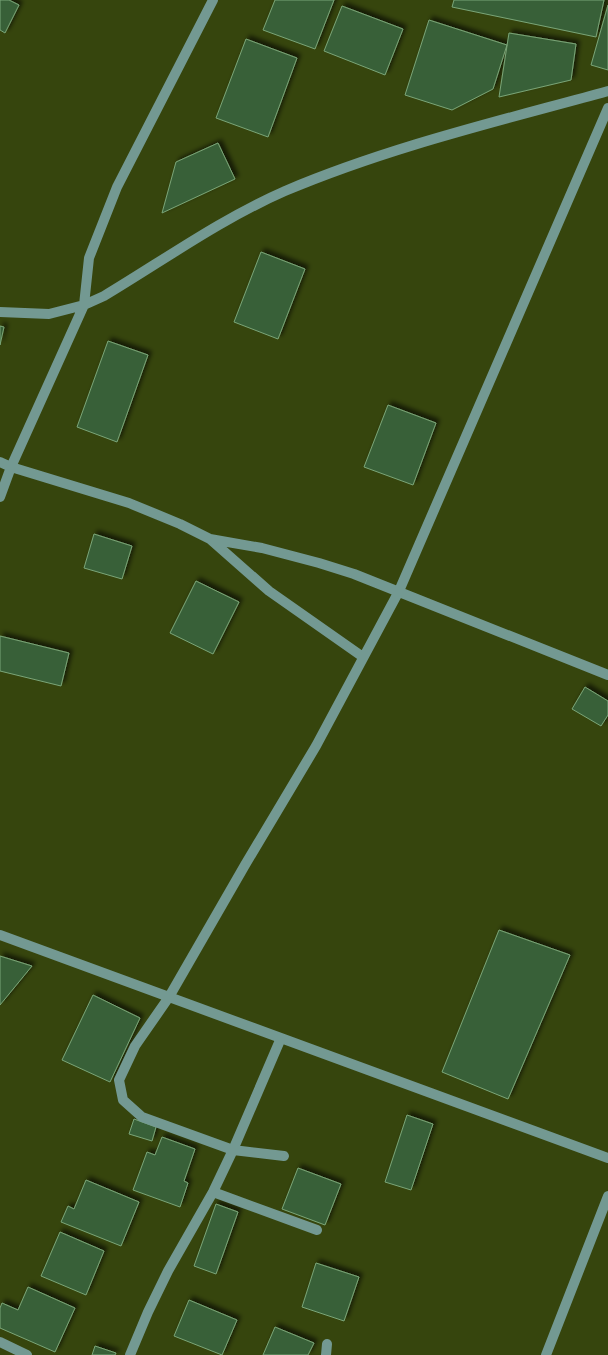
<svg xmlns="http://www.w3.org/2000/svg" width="608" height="1355" viewBox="0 0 608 1355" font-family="Inter,sans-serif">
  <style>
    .building { fill: #396138; stroke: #7aa578; filter: url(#shadow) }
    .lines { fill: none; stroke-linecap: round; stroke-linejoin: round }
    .minor { stroke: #739992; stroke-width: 10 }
  </style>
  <defs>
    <filter id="shadow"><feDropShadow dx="3.5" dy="-3.5" stdDeviation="2" flood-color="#0009"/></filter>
  </defs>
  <rect width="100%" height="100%" fill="#36450d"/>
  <!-- building -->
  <path class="building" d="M0 0H9L19 5 5 33 0 30Z
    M275 0H334L315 49 263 30Z
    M454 0H604L596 37 452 7Z
    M608 5V70L591 65Z
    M342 6 403 29 385 75 324 51Z
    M429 20 507 45 493 89 452 110 405 95Z
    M509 33 576 44 571 80 499 97Z
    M246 39 297 58 268 137 216 118Z
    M218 143 235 179 162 213 176 162Z
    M261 252 305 269 278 339 234 322Z
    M0 326 4 327 0 345Z
    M108 341 148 355 117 442 77 427Z
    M388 405 436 423 413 485 364 467Z
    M94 534 132 546 122 579 84 568Z
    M196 581 239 602 213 654 170 633Z
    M0 636 69 653 61 686 0 671Z
    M585 687 608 701V715L601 726 572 709Z
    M499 930 570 955 508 1099 442 1072Z
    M0 956 32 966 0 1005Z
    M93 995 140 1018 110 1082 62 1060Z
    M407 1115 433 1124 411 1190 385 1182Z
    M134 1119 156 1127 152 1141 129 1134Z
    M162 1137 195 1149 184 1181 188 1183 180 1207 133 1190 147 1152 155 1155Z
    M298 1168 341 1184 325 1225 282 1209Z
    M86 1180 139 1202 121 1246 61 1222 68 1206 74 1209Z
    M216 1204 238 1212 216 1274 194 1266Z
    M60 1232 104 1251 86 1295 41 1276Z
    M316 1263 359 1277 344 1321 302 1307Z
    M28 1287 75 1308 55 1352 0 1328V1308L2 1303 18 1310Z
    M189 1300 237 1320 222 1355 174 1336Z
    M275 1327 314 1343 308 1355H263Z
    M95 1346 116 1353 115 1355H92Z"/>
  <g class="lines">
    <!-- minor -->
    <path class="minor" d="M0 312 49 314 84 305 104 296C164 260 221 219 285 191 389 147 499 121 608 91
      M0 462 11 467 129 503 180 524 210 539 262 548 319 563 354 574 608 675
      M0 497 11 467 84 305 89 258 117 187 213 0
      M210 539 269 591 363 657
      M0 935 608 1158
      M284 1156 233 1150 142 1117 123 1100 119 1080 135 1046 169 997 245 865 316 746 399 591 608 108
      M213 1192 317 1230
      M0 1342 27 1355
      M130 1355 148 1312 168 1271 213 1192 233 1150 281 1038
      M326 1355 327 1344
      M546 1355 608 1196"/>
  </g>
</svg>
